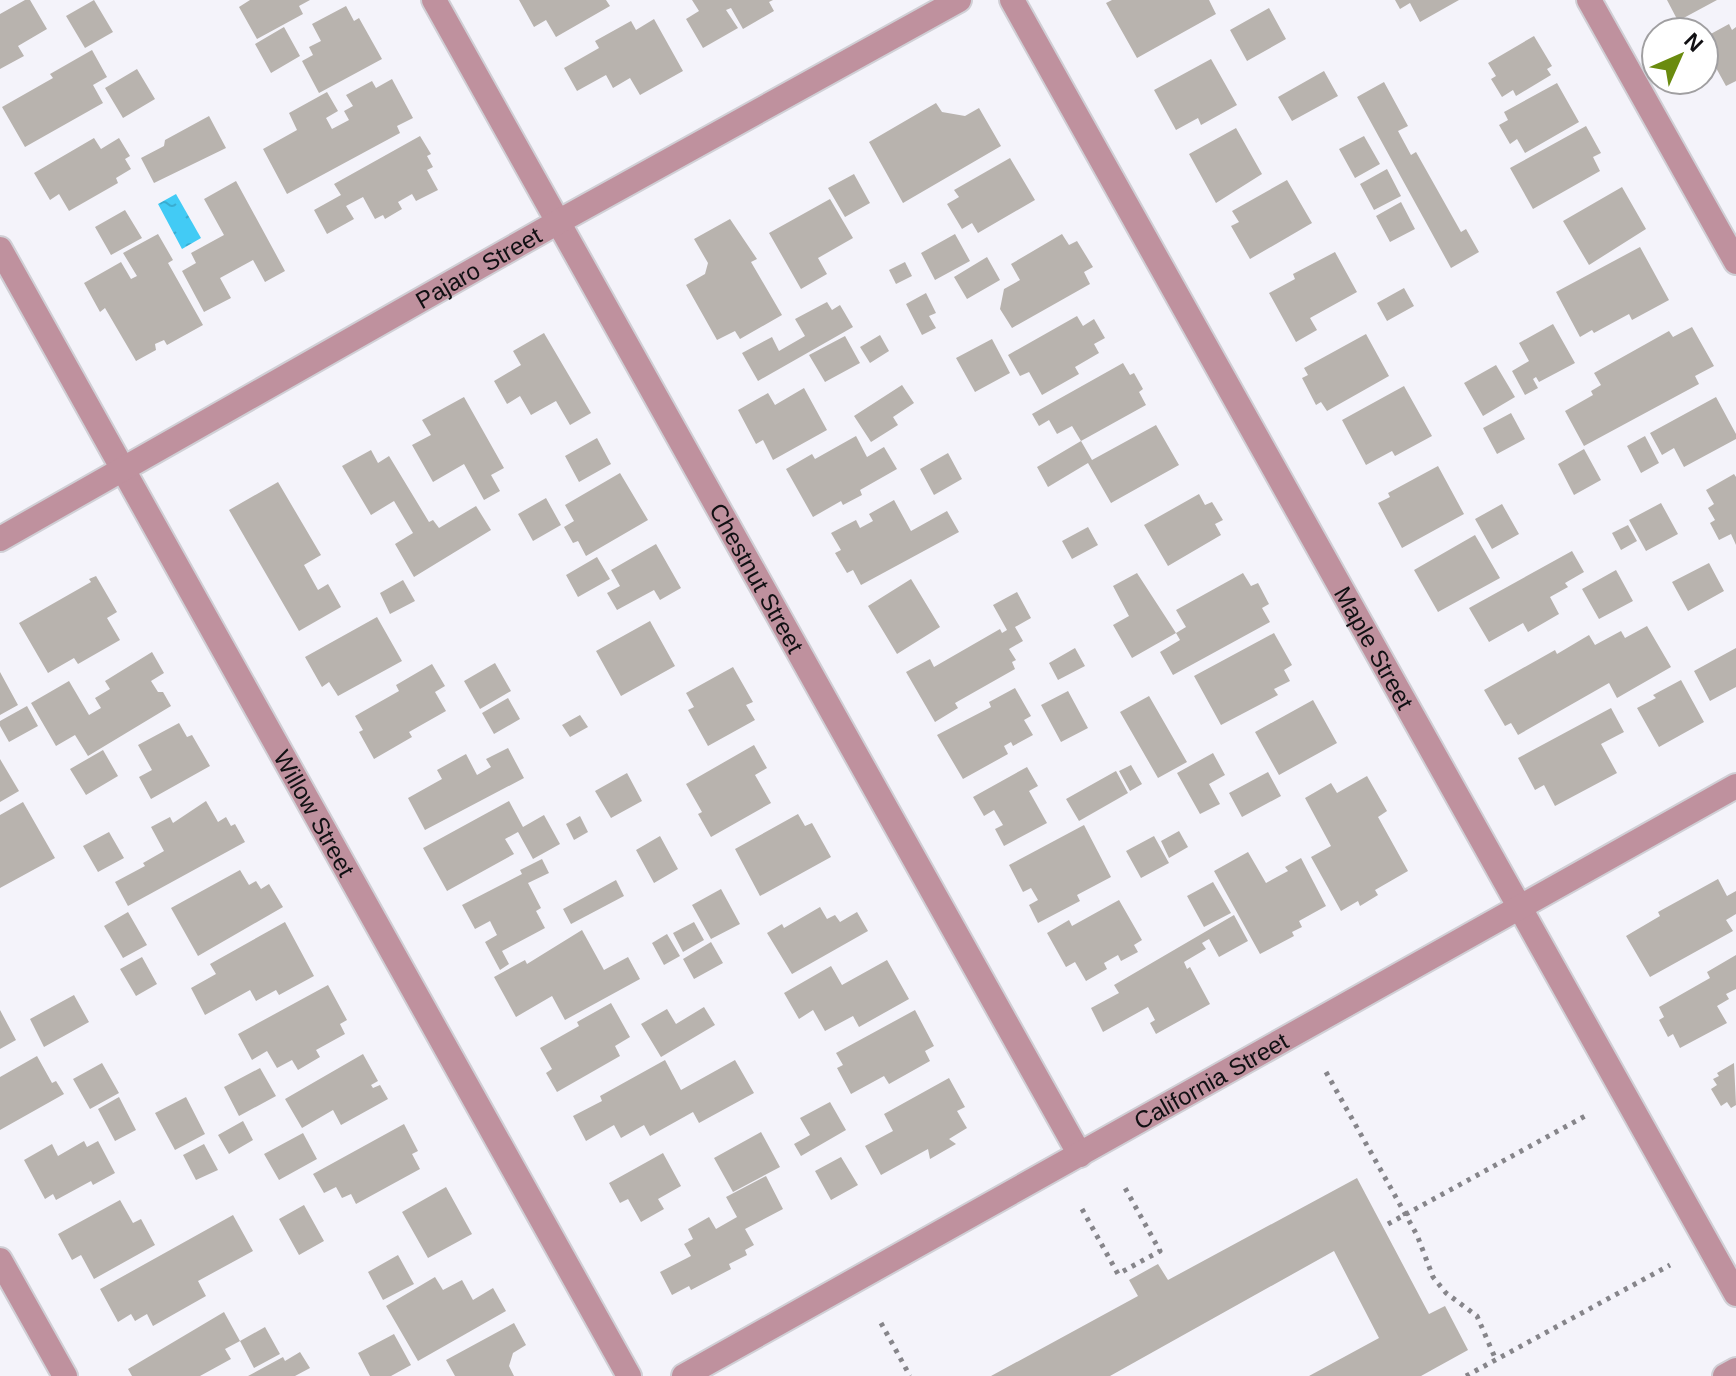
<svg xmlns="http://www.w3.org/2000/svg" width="1736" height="1376" viewBox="0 0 1736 1376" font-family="Arial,sans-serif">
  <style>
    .water { fill: url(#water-ripples) }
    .building { fill: #b8b3ae }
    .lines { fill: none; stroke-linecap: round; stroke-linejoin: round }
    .minor-casing { stroke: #d0cfd5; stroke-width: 28 }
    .path { stroke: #86858a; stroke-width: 5; stroke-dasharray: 4 6; stroke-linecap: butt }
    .minor { stroke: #bf919e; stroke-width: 24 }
    .labels { text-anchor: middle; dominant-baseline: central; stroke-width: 7; stroke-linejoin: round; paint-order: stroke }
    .street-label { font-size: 24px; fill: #111013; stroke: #fff }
  </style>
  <defs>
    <pattern id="water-ripples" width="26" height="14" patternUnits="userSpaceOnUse" patternTransform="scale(2)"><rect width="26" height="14" fill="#42cbf5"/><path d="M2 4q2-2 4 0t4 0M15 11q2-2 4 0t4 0" fill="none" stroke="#39add1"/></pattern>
  </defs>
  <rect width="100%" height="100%" fill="#f4f3fa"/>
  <!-- water -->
  <path class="water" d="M176 194 201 238 182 249 158 204Z"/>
  <!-- building -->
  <path class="building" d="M25 0H30L47 29 18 46 24 56 0 69V14Z
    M94 0 113 32 85 48 66 16Z
    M250 0H310L299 6 303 14 257 39 239 7Z
    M519 0H606L610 6 556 37 546 20 534 27Z
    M692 0H773L769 2 774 11 743 29 731 8 726 10 738 28 703 48 686 19 699 11Z
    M1112 0H1209L1216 14 1137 58 1106 3Z
    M1395 0H1459L1420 22 1410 3 1400 9Z
    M1667 0H1717L1678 21Z
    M346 6 354 21 359 18 382 59 319 93 302 61 313 55 309 47 321 41 312 24Z
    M1269 8 1286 39 1247 61 1230 30Z
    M654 19 683 71 640 95 630 78 613 88 606 75 577 91 564 68 599 48 595 41 631 21 636 30Z
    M1729 24 1732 30 1736 27V81L1726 86 1704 46 1710 42 1707 36Z
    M284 27 300 56 271 73 255 44Z
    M1534 36 1552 66 1547 69 1551 75 1516 96 1513 90 1502 97 1491 79 1496 76 1488 63Z
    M92 50 107 77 93 85 103 103 25 147 2 107 53 78 50 74Z
    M1211 59 1237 105 1201 125 1198 118 1176 130 1154 90Z
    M137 69 155 99 123 118 105 88Z
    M1324 71 1338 96 1292 121 1278 97Z
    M392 79 413 118 397 126 400 133 287 194 263 149 297 130 289 113 327 92 338 111 326 118 332 129 349 120 344 111 353 106 346 95 372 81 376 88Z
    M1384 82 1408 126 1398 131 1411 155 1416 152 1461 232 1466 229 1479 252 1451 268 1357 97Z
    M1557 83 1579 122 1525 153 1517 139 1510 144 1499 125 1508 120 1504 112Z
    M936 103 942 112 965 116 979 108 1001 146 903 203 869 142Z
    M209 116 226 148 154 183 141 158 164 146 165 140Z
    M1586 126 1601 153 1593 157 1600 171 1533 209 1510 168Z
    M1236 128 1262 174 1216 203 1189 154Z
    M420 136 431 154 427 156 433 167 427 170 438 190 416 201 412 194 398 202 402 209 385 219 383 215 375 219 363 197 346 206 354 219 327 234 314 210 341 195 334 184Z
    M1364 136 1380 164 1355 178 1339 149Z
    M94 138 101 149 119 138 130 156 125 159 131 169 116 178 118 183 69 211 59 194 50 200 34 173Z
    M1010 158 1035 200 978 233 972 223 962 229 947 204 959 197 954 190Z
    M1387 169 1401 196 1374 210 1360 184Z
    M854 174 870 203 845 217 828 188Z
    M1287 180 1312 223 1250 259 1231 226 1239 222 1232 211Z
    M236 181 285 271 265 282 253 260 220 278 231 298 204 312 182 271 196 263 191 253 224 235 204 199Z
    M1622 187 1646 229 1589 265 1563 221Z
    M830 199 853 238 818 258 827 274 801 289 769 233Z
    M1401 202 1415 229 1390 242 1376 216Z
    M125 210 142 238 111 255 95 227Z
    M730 219 757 259 751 262 782 315 740 339 735 331 717 340 686 285 705 274 708 263 694 239Z
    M158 234 173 260 168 263 203 325 167 345 164 340 155 344 156 350 136 361 105 308 100 312 84 283 121 262 131 279 137 276 123 253Z
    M955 234 970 261 935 280 921 253Z
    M1062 234 1069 245 1077 241 1093 267 1084 272 1090 284 1012 328 1000 309 1004 289 1020 280 1011 264Z
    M1640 247 1669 300 1632 320 1629 314 1594 333 1592 330 1580 337 1556 292Z
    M1335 252 1357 292 1310 318 1317 330 1296 342 1269 293 1295 279 1293 274Z
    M987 257 1000 280 967 299 954 277Z
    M905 262 912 276 896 284 889 270Z
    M1404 288 1414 306 1387 321 1377 303Z
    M926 293 936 313 929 316 936 328 922 335 906 304Z
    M827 302 832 310 840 305 853 327 758 381 742 353 772 337 779 351 805 336 795 319Z
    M1077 316 1083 326 1094 319 1105 338 1094 344 1099 353 1075 367 1079 374 1042 395 1029 372 1020 376 1008 355Z
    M1553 324 1575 363 1539 382 1536 377 1533 379 1538 388 1525 395 1512 371 1529 361 1519 343Z
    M1692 327 1714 366 1695 376 1699 384 1584 446 1565 411 1593 395 1591 391 1601 385 1594 373 1669 331 1673 337Z
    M544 333 591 413 570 425 556 401 531 415 520 396 507 404 494 381 521 365 513 351Z
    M1366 334 1389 376 1327 411 1321 402 1316 405 1302 378 1308 375 1304 368Z
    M880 335 889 351 870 363 860 347Z
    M845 336 860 363 825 382 809 355Z
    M992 339 1010 373 975 392 956 358Z
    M1123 363 1130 375 1134 373 1143 389 1139 392 1146 405 1081 441 1072 426 1057 434 1049 420 1039 426 1032 414Z
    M1496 365 1515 397 1483 416 1464 383Z
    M902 385 914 403 893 417 898 425 871 442 854 416Z
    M1404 386 1432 436 1395 456 1392 451 1366 465 1342 420Z
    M804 388 827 430 773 460 763 440 756 444 738 410 768 393 775 405Z
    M464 397 504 468 491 475 500 491 484 500 464 464 433 482 412 445 431 435 422 420Z
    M1716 397 1736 434V439L1684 467 1674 448 1662 455 1650 433Z
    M1511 413 1525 439 1497 454 1483 428Z
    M1156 425 1179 465 1111 503 1088 463 1048 487 1037 467 1081 441 1092 460Z
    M856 436 867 457 884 447 897 469 860 490 862 495 843 505 841 501 813 517 786 469 812 454 815 459Z
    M1645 436 1659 463 1641 473 1627 446Z
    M597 438 611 464 579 482 565 456Z
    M1584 449 1601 480 1574 495 1558 464Z
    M371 450 378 463 389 456 429 522 433 520 439 528 476 506 491 530 414 577 395 544 413 533 394 501 371 515 342 466Z
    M948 453 962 479 934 495 920 469Z
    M1438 466 1464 514 1402 548 1378 503 1390 497 1388 493Z
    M620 473 648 520 586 556 578 541 573 543 564 527 574 521 565 505Z
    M1734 474 1736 477V545L1731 534 1719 540 1710 523 1715 520 1708 508 1714 504 1706 490Z
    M278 482 321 555 304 565 318 590 328 584 341 607 299 631 229 510Z
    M1199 494 1205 505 1212 502 1223 520 1215 524 1221 535 1168 566 1144 525Z
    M546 498 561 525 533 541 518 514Z
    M894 500 911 531 947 511 959 532 861 585 853 570 847 573 835 553 841 550 831 533 856 520 860 528 873 521 869 514Z
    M1661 503 1678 534 1646 551 1629 520Z
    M1502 504 1519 534 1492 549 1475 519Z
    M1628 525 1637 541 1621 550 1612 533Z
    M1088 527 1098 545 1072 559 1062 541Z
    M1475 535 1500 578 1438 612 1414 570Z
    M656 544 681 588 660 600 654 590 617 610 607 593 620 586 611 570Z
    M1572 551 1584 572 1565 583 1568 587 1550 597 1559 614 1528 632 1523 623 1489 642 1469 608Z
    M597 557 610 579 578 597 566 575Z
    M1709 563 1724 591 1688 611 1672 582Z
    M1616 570 1633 601 1599 619 1582 589Z
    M1137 573 1176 633 1186 627 1176 610 1243 573 1251 586 1258 583 1269 604 1262 608 1270 622 1173 675 1160 652 1180 640 1176 633 1132 658 1113 625 1129 616 1113 586Z
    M96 576 117 612 107 618 120 640 78 664 74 658 48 673 19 623 91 582 89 579Z
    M911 579 940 627 897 654 868 606Z
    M403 580 415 601 390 614 380 593Z
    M1017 592 1031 618 1015 627 1023 641 1009 649 1016 660 1012 662 1015 669 955 703 958 708 935 722 906 672 930 659 934 667 1000 629 1002 633 1007 630 993 605Z
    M377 617 402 661 338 696 329 682 322 687 305 657Z
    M650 621 675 666 621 696 596 651Z
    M1647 626 1671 667 1617 698 1609 683 1518 735 1511 723 1505 726 1484 690 1555 650 1557 654 1589 635 1595 645 1621 631 1625 638Z
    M1274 633 1292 665 1284 670 1290 681 1274 689 1278 695 1221 725 1194 676Z
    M1075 648 1085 666 1058 680 1049 663Z
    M1736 648V687L1710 701 1694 671Z
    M152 652 164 673 151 681 158 692H163L171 706 88 756 75 735 56 746 31 703 69 681 89 715 101 708 95 698 110 689 105 681Z
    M495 663 511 691 480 709 464 681Z
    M432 664 445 686 435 692 446 711 409 732 412 737 374 759 359 732 363 730 355 716 399 691 396 685Z
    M733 667 753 702 746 705 755 720 708 746 688 710 694 707 686 693Z
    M0 672 18 705 0 715Z
    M1681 680 1704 722 1659 747 1637 708 1656 698 1653 695Z
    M1015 688 1031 716 1024 720 1033 735 1013 746 1011 742 1004 746 1008 754 963 779 937 735 991 707 989 702Z
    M1068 691 1088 728 1061 742 1041 705Z
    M1149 696 1187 762 1158 778 1120 712Z
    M508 698 520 719 494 734 482 713Z
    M1313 700 1337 743 1279 775 1255 732Z
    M27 706 38 726 9 742 0 726V721Z
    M1611 708 1624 732 1601 744 1617 773 1555 806 1544 785 1535 790 1518 758Z
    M580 715 588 727 570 737 562 725Z
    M179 723 187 737 192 735 210 766 151 799 139 777 152 770 138 745Z
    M754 745 767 768 755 775 771 803 711 837 698 814 702 812 686 784Z
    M508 748 524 778 425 830 408 798 442 779 437 770 466 754 477 775 491 767 486 759Z
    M103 750 118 776 86 795 70 769Z
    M1213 753 1225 775 1209 784 1220 804 1200 814 1177 773Z
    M0 759 19 791 0 802Z
    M1131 765 1142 784 1130 791 1119 771Z
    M1027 767 1038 786 1029 791 1047 823 1004 846 995 829 1003 825 994 810 984 816 973 797Z
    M1116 771 1128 793 1079 821 1066 799Z
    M1268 772 1281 796 1242 817 1229 793Z
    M627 773 642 801 611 818 595 791Z
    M1367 776 1387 811 1378 817 1408 871 1375 890 1378 895 1360 906 1358 901 1341 911 1311 857 1331 846 1305 798 1331 783 1337 793Z
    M206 801 218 822 226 817 231 826 235 824 245 842 128 906 115 882 145 866 143 863 164 851 151 827 170 817 173 823Z
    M509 801 523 827 544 815 560 844 533 859 518 832 505 839 514 854 447 891 423 848Z
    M23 802 55 858 0 888V815Z
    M798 814 805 826 812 823 831 857 760 896 735 849Z
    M580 816 588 832 574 840 566 824Z
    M1084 825 1111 877 1077 895 1080 901 1038 923 1029 905 1038 900 1031 888 1023 892 1009 865Z
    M1179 831 1188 847 1169 858 1161 841Z
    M109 832 124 858 98 872 83 846Z
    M660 836 678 869 654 883 636 850Z
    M1154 836 1169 863 1141 878 1126 851Z
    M1248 852 1266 883 1288 871 1285 867 1301 858 1326 906 1299 921 1302 927 1292 932 1294 936 1260 954 1214 871Z
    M542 859 549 873 528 883 541 908 536 911 545 928 502 951 509 964 500 970 485 942 497 935 490 921 475 929 462 905 522 874 520 870Z
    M240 870 249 885 256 881 261 889 269 884 283 907 198 956 171 908Z
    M1718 879 1727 896 1736 891V914L1726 920 1733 931 1650 977 1626 936 1660 916 1658 912Z
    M616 880 624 896 571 924 563 909Z
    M1213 882 1231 913 1204 927 1187 896Z
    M721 889 740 924 711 939 692 905Z
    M1119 900 1142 940 1134 945 1138 952 1121 961 1118 955 1104 963 1107 969 1086 981 1075 962 1066 967 1047 933 1069 920 1072 926Z
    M820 907 827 919 835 915 840 922 857 912 868 931 792 974 767 933 782 924 784 928Z
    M128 912 147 945 123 958 104 926Z
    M1234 915 1248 941 1219 957 1209 939 1202 943 1206 949 1184 962 1187 969 1190 967 1210 1004 1156 1034 1150 1023 1155 1020 1148 1007 1103 1032 1091 1008 1119 993 1114 985Z
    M285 922 314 976 279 995 276 990 256 1001 250 990 205 1015 191 988 216 974 210 964Z
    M694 922 704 940 683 952 673 933Z
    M582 930 604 970 628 957 640 979 565 1020 552 996 516 1017 494 977 525 960 527 964Z
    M667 934 680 956 664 965 652 943Z
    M711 942 723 963 694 979 683 959Z
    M1736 955V989L1726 994 1729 999 1717 1006 1727 1023 1680 1048 1673 1034 1668 1037 1659 1020 1664 1017 1659 1007 1710 978 1707 972Z
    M142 957 157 984 136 996 120 969Z
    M887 960 909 999 859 1027 853 1016 825 1031 813 1010 799 1019 784 993 831 966 842 985Z
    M328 985 347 1020 340 1024 345 1034 316 1050 320 1057 298 1070 292 1060 277 1068 267 1051 252 1060 238 1034Z
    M74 995 89 1022 44 1047 30 1019Z
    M611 1003 630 1037 615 1046 620 1056 557 1092 546 1073 552 1069 540 1048 579 1026 577 1022Z
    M704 1007 715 1025 661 1057 641 1024 667 1009 676 1024Z
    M0 1010 16 1040 0 1049Z
    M915 1010 934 1046 925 1051 930 1061 889 1084 884 1076 851 1094 837 1068 843 1065 836 1053Z
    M363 1054 378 1081 371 1085 373 1088 380 1085 388 1099 341 1125 333 1110 302 1128 285 1099Z
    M37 1056 52 1083 56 1081 64 1094 0 1130V1077Z
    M665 1060 681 1090 735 1060 754 1093 699 1123 693 1112 650 1136 644 1125 621 1138 614 1125 586 1141 573 1116 602 1101 600 1096Z
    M102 1063 119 1093 90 1109 73 1079Z
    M1734 1063 1736 1105 1731 1108 1727 1102 1721 1106 1711 1089 1717 1085 1713 1079 1719 1076 1717 1073Z
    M260 1068 276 1096 239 1116 224 1087Z
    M949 1078 965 1107 957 1111 967 1128 949 1139 956 1144 930 1159 928 1149 881 1175 865 1146 893 1131 884 1114Z
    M119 1097 136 1130 115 1141 98 1109Z
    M186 1097 205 1134 175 1150 155 1113Z
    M830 1102 846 1130 801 1156 794 1144 810 1135 800 1118Z
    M243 1121 253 1140 229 1154 218 1135Z
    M404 1124 418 1151 412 1154 420 1169 356 1204 351 1194 342 1198 336 1187 324 1193 313 1174Z
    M761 1132 780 1167 733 1192 714 1158Z
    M303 1133 317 1159 279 1180 264 1154Z
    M84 1141 87 1147 98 1141 115 1173 93 1185 91 1181 56 1200 53 1194 45 1199 24 1160 52 1144 58 1156Z
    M204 1144 218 1170 196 1180 183 1155Z
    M663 1153 681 1186 658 1199 664 1209 641 1222 628 1199 620 1203 609 1183Z
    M841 1157 858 1185 831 1200 815 1171Z
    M766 1176 783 1209 745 1229 754 1245 745 1250 747 1255 729 1264 731 1269 691 1290 689 1286 672 1295 660 1272 691 1256 684 1244 693 1239 688 1229 709 1217 716 1229 737 1217 726 1197Z
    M1357 1178 1429 1314 1445 1306 1468 1350 1421 1376H1309L1379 1338 1334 1251 1110 1376H991L1138 1296 1129 1280 1158 1264 1168 1280Z
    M446 1187 472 1234 428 1258 402 1212Z
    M120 1200 133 1223 141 1219 155 1245 94 1279 81 1255 72 1260 58 1234Z
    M304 1205 324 1241 299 1255 279 1219Z
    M233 1215 253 1251 198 1281 206 1296 153 1326 147 1314 135 1321 131 1314 118 1322 100 1289Z
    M398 1255 414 1284 383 1300 368 1272Z
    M435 1277 443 1290 462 1280 473 1300 493 1288 506 1311 418 1361 386 1306Z
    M224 1312 240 1341 225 1349 231 1359 200 1376H132L128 1369Z
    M514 1323 526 1345 513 1353 509 1366 514 1376H455L446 1360Z
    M265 1327 280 1354 254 1368 240 1341Z
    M394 1334 411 1365 391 1376H370L358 1353Z
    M300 1352 310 1368 295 1376H248L283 1357 285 1361Z"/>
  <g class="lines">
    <defs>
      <g id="minor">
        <path id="s1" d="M434 0 1080 1155"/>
        <path id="s2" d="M1012 0 1736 1294"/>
        <path d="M1589 0 1736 262"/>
        <path id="s3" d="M0 249 629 1376"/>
        <path id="s4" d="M0 539 558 222 959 0"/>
        <path d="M0 1260 65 1376"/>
        <path id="s5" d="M684 1376 1736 786"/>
        <path d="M1725 1376 1736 1370"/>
      </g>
    </defs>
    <!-- minor casing -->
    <use href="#minor" class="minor-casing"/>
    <!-- path -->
    <path class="path" d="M1326 1072 1417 1235 1433 1277 1446 1293 1477 1316 1496 1360
      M1082 1209 1118 1274 1160 1251 1124 1186
      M1388 1224 1587 1115
      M881 1323 910 1376
      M1466 1376 1670 1265"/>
    <!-- minor -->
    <use href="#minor" class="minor"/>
  </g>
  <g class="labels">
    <!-- street labels -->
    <g class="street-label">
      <text stroke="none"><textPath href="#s4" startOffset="550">Pajaro Street</textPath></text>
      <text stroke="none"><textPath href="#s1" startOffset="662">Chestnut Street</textPath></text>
      <text stroke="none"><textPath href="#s2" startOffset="742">Maple Street</textPath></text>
      <text stroke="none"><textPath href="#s3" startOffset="646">Willow Street</textPath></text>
      <text stroke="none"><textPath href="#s5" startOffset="604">California Street</textPath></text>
    </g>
  </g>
  <!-- north arrow -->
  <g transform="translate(1680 56) rotate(45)"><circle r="38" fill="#ffffff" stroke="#a09fa1" stroke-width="2"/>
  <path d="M0-6L14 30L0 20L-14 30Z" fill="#6a8b0f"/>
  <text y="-12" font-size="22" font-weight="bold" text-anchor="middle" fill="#111013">N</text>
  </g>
</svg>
